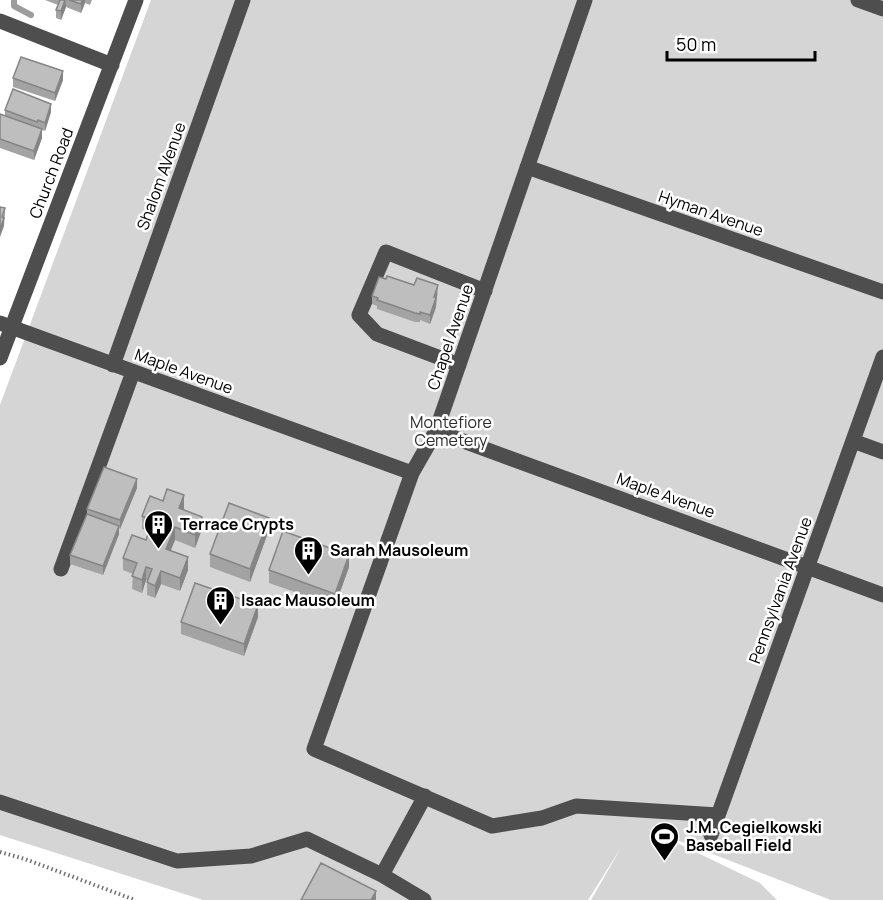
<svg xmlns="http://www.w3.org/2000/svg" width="883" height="900" viewBox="0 0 883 900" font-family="Manrope,sans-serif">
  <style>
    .green { fill: #d5d5d5 }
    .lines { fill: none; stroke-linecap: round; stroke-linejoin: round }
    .stream { stroke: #9c9c9c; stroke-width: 6 }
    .path { stroke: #707070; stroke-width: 4; stroke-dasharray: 1.5 3; stroke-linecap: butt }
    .minor { stroke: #4e4e4e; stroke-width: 15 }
    .wall { fill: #a3a3a3 }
    .shaded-wall { fill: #858585 }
    .building { fill: #bebebe; stroke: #858585; stroke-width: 1.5 }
    .labels { text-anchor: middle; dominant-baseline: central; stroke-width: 5; stroke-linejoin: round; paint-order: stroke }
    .street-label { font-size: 16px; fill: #000; stroke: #fff }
    .park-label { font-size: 16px; fill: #2c2c2c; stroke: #fff }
    .poi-label { font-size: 16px; font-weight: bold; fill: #000; stroke: #fff; text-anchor: start }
  </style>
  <rect width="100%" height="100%" fill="#fff"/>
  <!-- green -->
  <path class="green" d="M151 0H883V900H831L646 828 760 883 777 900H591L622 846 588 900H203L0 835V405Z"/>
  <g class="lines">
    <!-- stream -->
    <path class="stream" d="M14 0V6L31 15"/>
    <!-- path -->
    <path class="path" d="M0 852 25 859 135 900"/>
    <!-- minor -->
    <path class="minor" d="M585 0 436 431 412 473 314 749 492 826 542 818 576 806 718 815
      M858 0 883 9
      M0 21 112 65
      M527 167 883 292
      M0 323 412 473
      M0 358 136 0
      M113 365 243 0
      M459 365 377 334 359 315 386 252 485 291
      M436 431 883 595
      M853 441 883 452
      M61 569 133 372
      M0 802 177 861 251 856 307 839 382 875 424 900
      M711 835 883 357
      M382 875 425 796"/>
  </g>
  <!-- wall -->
  <path class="wall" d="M45 0H92L90 5 85 3 81 13 66 7 61 20 56 18V10L58 5Z
    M13 78 63 80 55 101 13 87Z
    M5 110 51 112 45 131 42 130V138L34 160 0 148V114L5 116Z
    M438 294 436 298V307L430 324 420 320V322H415L377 309V306L372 304V296Z
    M137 488 120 529 119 528V534L103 575 70 564V555L87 514V509Z
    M163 501 184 508V509L202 529 195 548 175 540 171 550 188 570 180 591 161 584 155 598 147 595V580H146L142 593 132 589 133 574 123 570V558L146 540 149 531 142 529V516Z
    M269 530 250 582 210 567V554Z
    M349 567 335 606 269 583V570Z
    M258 617 244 656 181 634V622Z"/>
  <!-- shaded-wall -->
  <path class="shaded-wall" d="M66 0V7L61 20V11Z
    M82 0H85V3L81 13V4Z
    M63 71V80L55 101V93Z
    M51 104V112L45 131V123Z
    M42 129V138L34 160V151Z
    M5 208 4 226 0 237V229Z
    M438 285 436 307 430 324V315L434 297Z
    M137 479V488L120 529V520Z
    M184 495V508L179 520V508Z
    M202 517V529L195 548V535Z
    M269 518V530L250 582V569Z
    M119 526V534L103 575V566Z
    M175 527V540L166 561V549Z
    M349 555V567L335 606V594Z
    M188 557V570L180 591V578Z
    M146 567V580L142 593V580Z
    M161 571V584L155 598V586Z
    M258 605V617L244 656V644Z
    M376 891V900H371Z"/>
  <!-- building -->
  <path class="building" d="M60 0H65L61 11 56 10Z
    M69 0H82L81 4Z
    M21 57 63 71 55 93 13 78Z
    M13 89 51 104 45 123 38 120 37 122 5 110Z
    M0 114 42 129 34 151 0 139Z
    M0 207 5 208 2 217 4 218 0 229Z
    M387 276 414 285 417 278 438 285 434 297 436 298 430 315 420 312V314L415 313 377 300 378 298 372 296 379 277 386 279Z
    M104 467 137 479 120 520 87 509Z
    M167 489 184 495 179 508 202 517 195 535 175 527 166 549 188 557 180 578 161 571 155 586 147 582 152 569 146 567 142 580 132 576 137 563 123 558 132 535 146 540 153 520 142 516 150 496 163 501Z
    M229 503 269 518 250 569 210 554Z
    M87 514 119 526 103 566 70 555Z
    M283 531 349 555 335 594 269 570Z
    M195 583 258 605 244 644 181 622Z
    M321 863 376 891 371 900H301Z"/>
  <!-- icons -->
  <defs>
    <symbol id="building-pin" viewBox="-11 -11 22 30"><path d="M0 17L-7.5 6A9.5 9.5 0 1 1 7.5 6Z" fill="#000" stroke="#fff"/><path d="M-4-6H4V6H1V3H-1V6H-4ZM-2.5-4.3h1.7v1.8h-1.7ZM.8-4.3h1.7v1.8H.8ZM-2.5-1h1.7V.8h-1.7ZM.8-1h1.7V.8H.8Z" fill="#fff"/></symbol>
    <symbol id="stadium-pin" viewBox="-11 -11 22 30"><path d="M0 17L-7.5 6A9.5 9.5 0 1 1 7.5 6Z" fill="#000" stroke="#fff"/><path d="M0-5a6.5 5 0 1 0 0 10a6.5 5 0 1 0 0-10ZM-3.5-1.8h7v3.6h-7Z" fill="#fff"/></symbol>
  </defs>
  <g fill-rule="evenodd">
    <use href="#building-pin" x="142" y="508" width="33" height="45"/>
    <use href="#building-pin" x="292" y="534" width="33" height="45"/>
    <use href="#building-pin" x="204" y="584" width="33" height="45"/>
    <use href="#stadium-pin" x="648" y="820" width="33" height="45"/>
  </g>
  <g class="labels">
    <!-- street labels -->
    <g class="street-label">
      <text transform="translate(51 173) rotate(-69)">Church Road</text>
      <text transform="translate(161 176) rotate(-70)">Shalom AVenue</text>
      <text transform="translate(711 213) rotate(19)">Hyman Avenue</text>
      <text transform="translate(450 337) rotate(-71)">Chapel Avenue</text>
      <text transform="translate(184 371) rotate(20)">Maple Avenue</text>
      <text transform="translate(666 495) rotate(20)">Maple Avenue</text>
      <text transform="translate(780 590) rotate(-70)">Pennsylvania Avenue</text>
    </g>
    <!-- park labels -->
    <g class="park-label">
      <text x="451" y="422">Montefiore<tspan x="451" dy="18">Cemetery</tspan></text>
    </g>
    <!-- poi labels -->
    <g class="poi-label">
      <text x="180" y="524">Terrace Crypts</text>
      <text x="330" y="550">Sarah Mausoleum</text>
      <text x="241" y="600">Isaac Mausoleum</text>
      <text x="686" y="827">J.M. Cegielkowski<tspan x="686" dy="18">Baseball Field</tspan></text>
    </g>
  </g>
  <!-- scale -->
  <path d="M667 51v9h148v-9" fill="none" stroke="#000000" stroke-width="3"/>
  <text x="676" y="51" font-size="18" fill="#000000" stroke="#ffffff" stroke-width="4.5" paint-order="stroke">50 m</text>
</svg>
